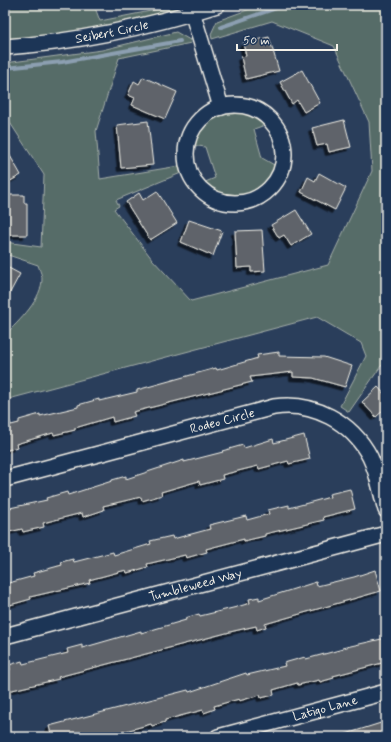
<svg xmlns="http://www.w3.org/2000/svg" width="391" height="742" viewBox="0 0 391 742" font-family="Mynerve,sans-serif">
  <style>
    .green { fill: #566c68; stroke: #a5aea8 }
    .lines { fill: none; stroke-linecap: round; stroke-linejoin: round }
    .stream { stroke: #8c9fb1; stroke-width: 4 }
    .building { fill: #5e646a; stroke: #f4f1e8; filter: url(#shadow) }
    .minor-casing { stroke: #f4f1e8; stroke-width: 18 }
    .minor { stroke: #1d3557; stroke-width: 15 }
    .labels { text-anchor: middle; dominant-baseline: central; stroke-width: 3; stroke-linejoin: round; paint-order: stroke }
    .street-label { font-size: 13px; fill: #f4f1e8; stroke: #1d3557 }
  </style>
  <defs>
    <filter id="shadow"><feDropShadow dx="-3.5" dy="3.5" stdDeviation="0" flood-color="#0009"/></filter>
  </defs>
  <rect width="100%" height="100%" fill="#2a3e5b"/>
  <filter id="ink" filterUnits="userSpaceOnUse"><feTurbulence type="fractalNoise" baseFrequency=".025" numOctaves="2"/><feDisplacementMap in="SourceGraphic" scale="8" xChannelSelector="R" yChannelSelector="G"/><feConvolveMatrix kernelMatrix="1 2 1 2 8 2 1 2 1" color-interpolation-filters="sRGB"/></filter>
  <g filter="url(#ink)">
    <!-- green -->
    <path class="green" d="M5 5H94L100 21 181 5 179 8C123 23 64 37 5 39Z
      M261 5H386V365L381 366 349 412 340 406 366 356 361 343 317 317 5 400V335C19 321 43 299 42 277 41 273 39 268 38 265L5 254V242L41 247 44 175 5 115V63L102 50 176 32 190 40 191 43 119 58 96 131 100 179 179 166 181 173 116 200 119 206 114 209 152 259 191 301 328 265 372 171 369 122 334 46 272 21 212 39 211 34 217 21Z
      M227 110 249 112 263 120 265 125 254 129 262 158 276 166V169C272 177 267 184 261 189 245 202 214 202 203 183L215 178 205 147 191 145C196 126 209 115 227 110Z"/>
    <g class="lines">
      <!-- stream -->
      <path class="stream" d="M221 27 285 5
        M5 68 62 62 180 41"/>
    </g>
    <!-- building -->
    <path class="building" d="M269 37 279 71 246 79 241 57 246 56 243 43Z
      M302 70 320 103 304 112 297 100 292 104 280 82Z
      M143 77 177 92 165 119 132 105 135 98 128 95 134 81 139 84Z
      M344 120 351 147 329 152 327 144 317 146 312 128Z
      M148 121 153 165 121 168 117 125Z
      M5 147 21 175 5 184Z
      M319 173 346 188 335 210 301 192 308 177 315 181Z
      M157 191 177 223 150 240 126 202 139 193 143 200Z
      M5 195H24V203H27V235H5Z
      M296 210 311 234 291 246 284 235 279 238 271 225Z
      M189 220 222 231 213 256 181 242Z
      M262 230 265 271 251 272V267L237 268 235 231Z
      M5 266 20 274 5 302Z
      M279 352V356L324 357 352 366 345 387 313 378 293 377V372L250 377 252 382 133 412 135 416 113 422 112 417 75 428V430L54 435 53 433 16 444 17 447 5 451V416H8L11 425 19 423V420L40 414V416L78 407V405L99 399V401L137 392V390L216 368 217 370 258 358 257 355Z
      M378 387 386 396V408L376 417 362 402Z
      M304 435 310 459 289 464 288 461 259 469 258 466 222 475 223 479 200 485 199 481 161 492 162 495 142 501 141 497 103 506 104 510 83 517 82 513 43 523 44 527 23 532 22 529 5 533V509L47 500 46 498 67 492 68 495 112 481V480L126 476V479L184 460V462L223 452 222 451 243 445 244 448 273 439 274 443Z
      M350 489 355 509 323 517 324 520 265 534V536L244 541V539L206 549 207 552 186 558 185 555 147 564 148 567 127 573 126 570 89 580 90 583 30 597 31 599 10 605 5 584 34 576 33 573 62 565 61 562 73 559 74 562 113 552 114 555 151 544 150 541 172 536 173 539 210 529 209 525 246 516 247 520 269 514 268 510 289 505V508L330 497 329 494Z
      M375 570 381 591 265 624 266 627 257 630 256 626 234 631 58 677 59 679 8 691 5 672 10 670 9 665 22 661 23 664 68 653 67 649 82 645V648L141 631V633L186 620 185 618 199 614 200 616 237 607 250 603 249 599 259 597V600L316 582 317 586 354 577Z
      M386 638V662L333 676 334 678 320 682 319 680 298 685 297 683 273 690 274 695 261 698 260 695 239 701V699L214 706 215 709 204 713 203 710 165 720V722L152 726 151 724 104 737H52L49 726 188 690 189 692 246 673 247 675 285 666 284 663 305 657 306 659 343 649 342 648Z
      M384 722 386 737H346V734Z"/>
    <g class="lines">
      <defs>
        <g id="minor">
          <path d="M190 5 221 107"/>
          <path id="s1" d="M5 47C77 42 148 27 217 5"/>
          <circle cx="235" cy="154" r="49"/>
          <path id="s2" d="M5 479 274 407C313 401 352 422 370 457 378 473 381 493 386 510"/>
          <path id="s3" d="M5 636 386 534"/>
          <path id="s4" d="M218 737 386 692"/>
        </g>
      </defs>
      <!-- minor casing -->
      <use href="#minor" class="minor-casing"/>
      <!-- minor -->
      <use href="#minor" class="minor"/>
    </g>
  </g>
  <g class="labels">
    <!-- street labels -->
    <g class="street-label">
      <text stroke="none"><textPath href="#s1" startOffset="108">Seibert Circle</textPath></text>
      <text stroke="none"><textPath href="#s2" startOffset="225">Rodeo Circle</textPath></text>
      <text stroke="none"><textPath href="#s3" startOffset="197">Tumbleweed Way</textPath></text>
      <text stroke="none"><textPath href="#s4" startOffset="111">Latigo Lane</textPath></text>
    </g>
  </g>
  <!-- margin -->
  <rect width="391" height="742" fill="none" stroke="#1d3557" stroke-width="20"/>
  <rect x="10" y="10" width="371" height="722" fill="none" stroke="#f4f1e8" stroke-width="1.5" filter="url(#ink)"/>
  <!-- scale -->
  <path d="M237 44v6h100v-6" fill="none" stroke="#f4f1e8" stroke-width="2"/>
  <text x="243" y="44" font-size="12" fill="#f4f1e8" stroke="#1d3557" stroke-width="3" paint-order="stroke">50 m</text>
</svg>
